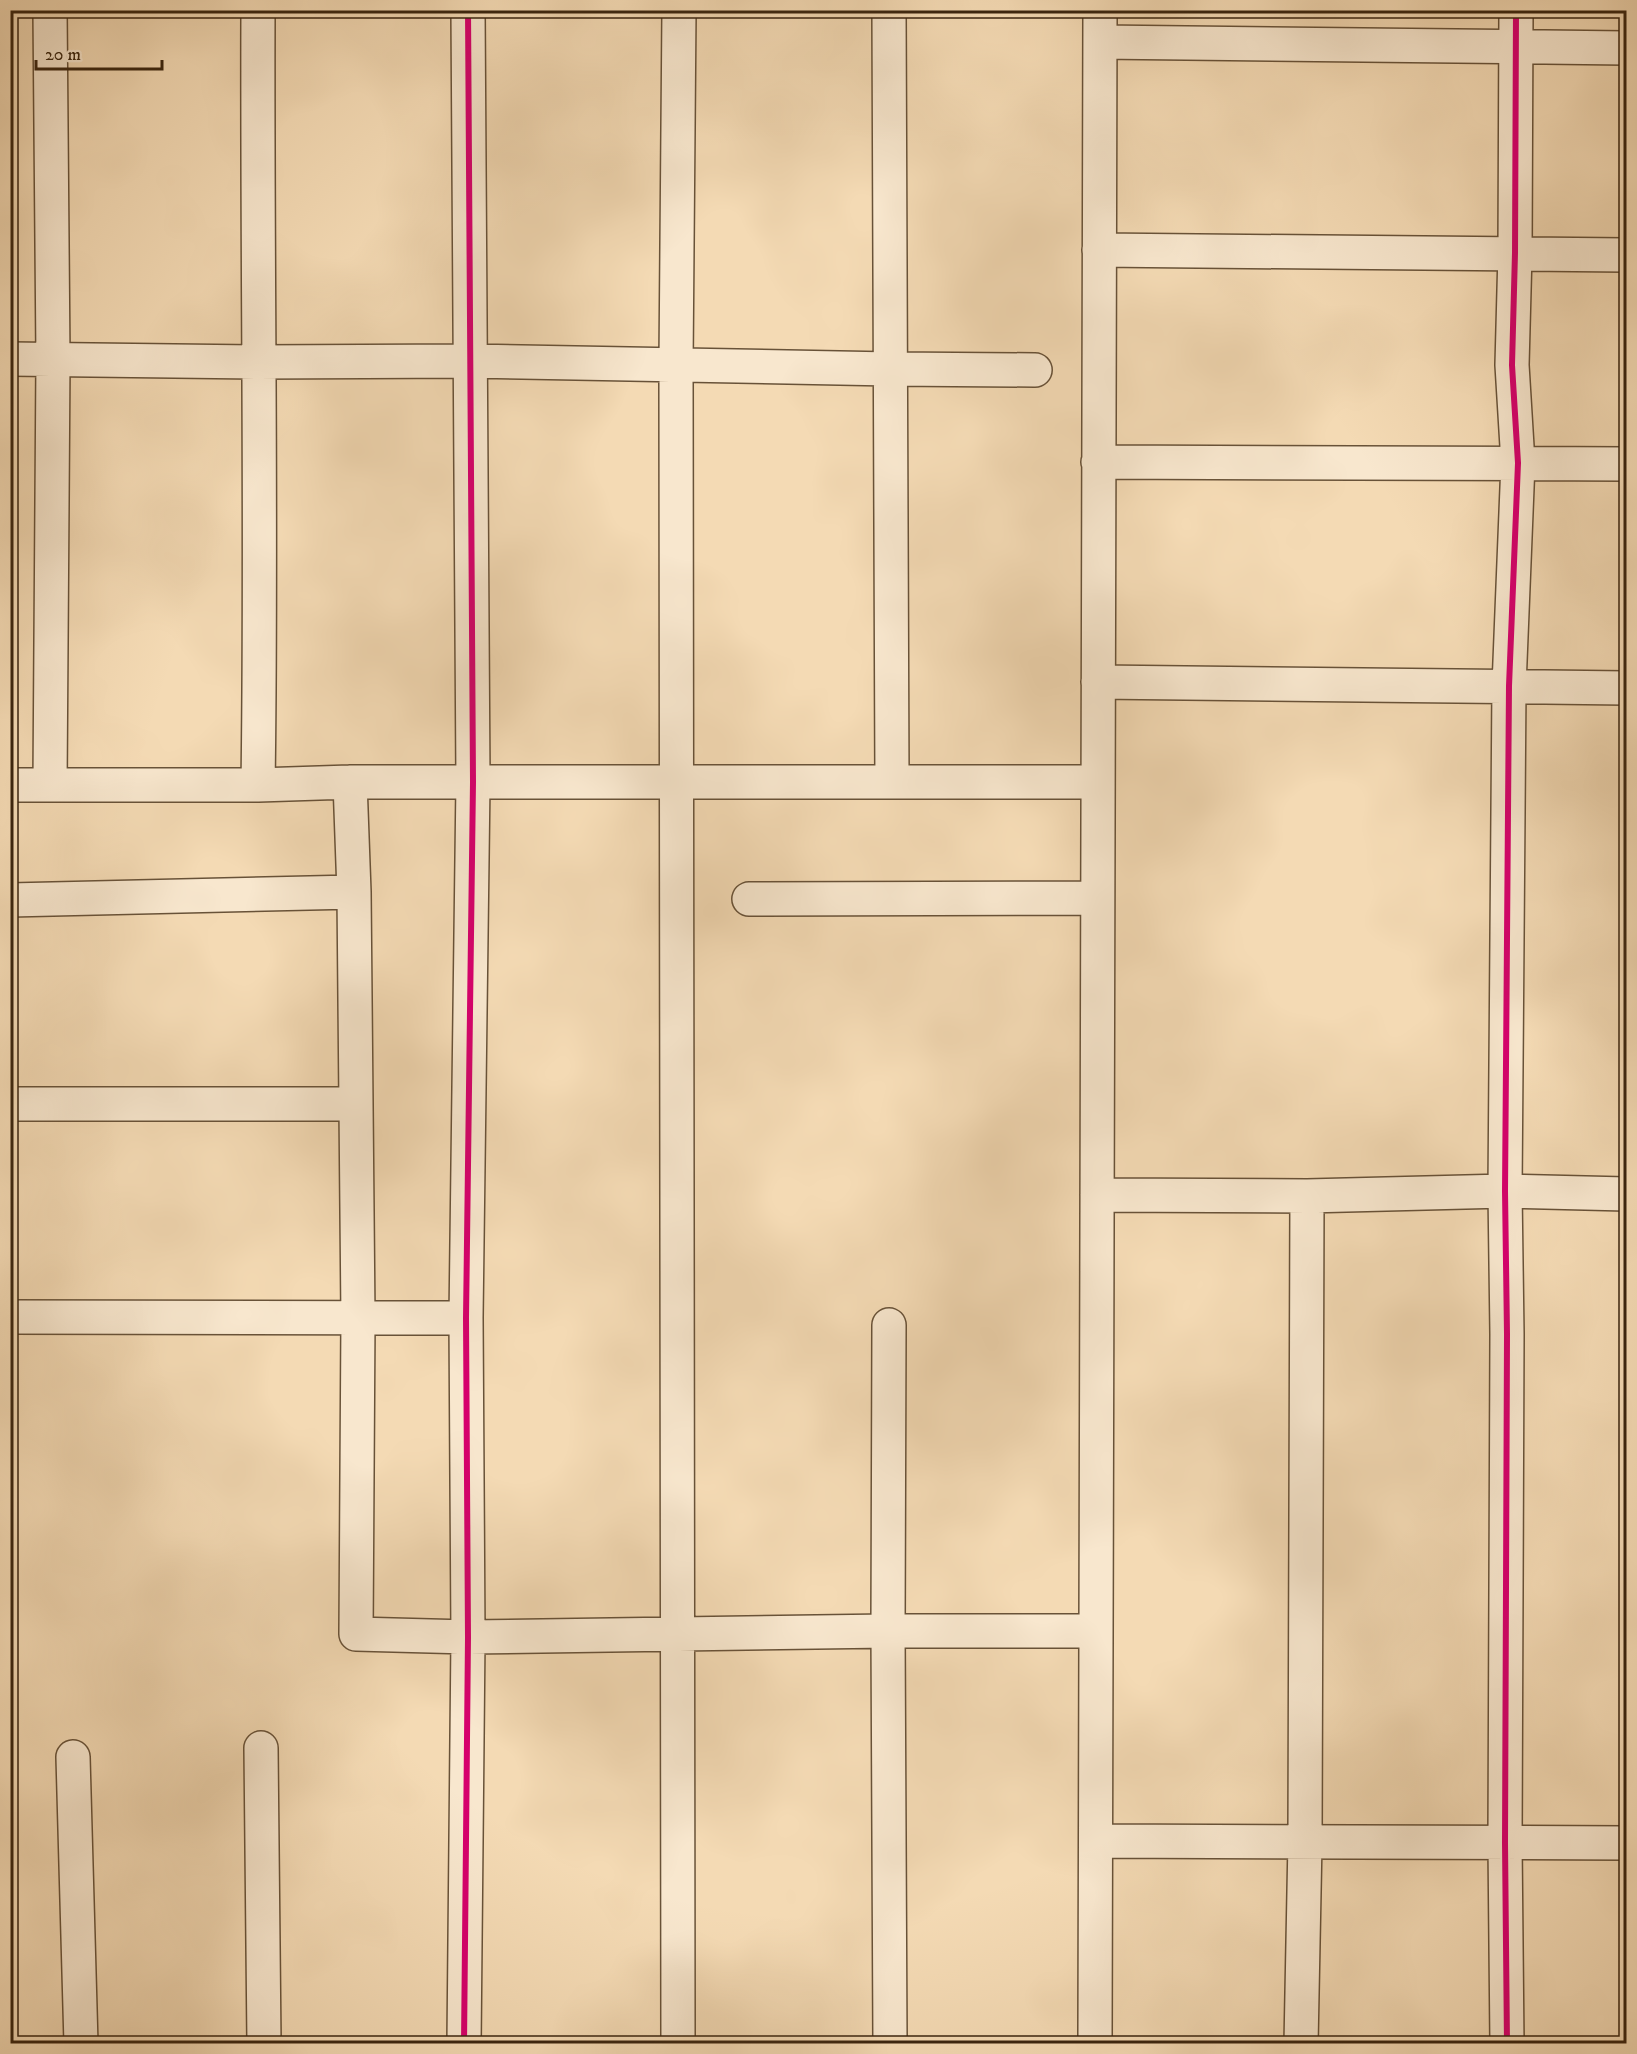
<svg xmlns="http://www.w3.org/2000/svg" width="1637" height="2054" viewBox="0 0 1637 2054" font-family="'IM FELL DW Pica',serif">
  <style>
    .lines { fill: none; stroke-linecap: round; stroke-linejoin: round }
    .minor-casing { stroke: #685238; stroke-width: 36 }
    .minor { stroke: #f8e7ce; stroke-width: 33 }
    .cycleway-casing { stroke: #f8e7ce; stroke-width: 10 }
    .cycleway { stroke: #d6006c; stroke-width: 6 }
  </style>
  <rect width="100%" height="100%" fill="#f4dab4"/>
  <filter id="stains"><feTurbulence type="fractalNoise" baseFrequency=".00333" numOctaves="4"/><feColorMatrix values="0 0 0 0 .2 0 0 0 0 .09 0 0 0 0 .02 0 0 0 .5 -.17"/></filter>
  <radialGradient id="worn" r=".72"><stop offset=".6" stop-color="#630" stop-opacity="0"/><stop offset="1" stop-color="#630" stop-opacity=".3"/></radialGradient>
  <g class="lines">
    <defs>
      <path id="minor" d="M50 10 53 359 50 785
        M258 10C257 269 262 527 258 785
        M889 10 892 782
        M1100 42 1626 48
        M1099 250 1626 255
        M10 359 257 362 470 361 891 369 1035 370
        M1098 462 1626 464
        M1098 682 1626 688
        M350 782 354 892 358 1318 356 1634 468 1637 888 1631H1096
        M10 785H258L350 782H1098
        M749 899 1097 898
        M10 900 354 892
        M10 1104H354
        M1097 1195 1307 1196 1505 1191 1626 1194
        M10 1317 466 1318
        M889 1325 888 1631 890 2044
        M261 1748 264 2044
        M73 1757 81 2044
        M1096 1841 1626 1843
        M464 2044 468 1637 466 1318 473 782 468 10
        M678 2044 676 364 679 10
        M1095 2044 1100 10
        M1301 2044 1305 1841 1307 1196
        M1507 2044 1505 1843 1507 1334 1505 1191 1509 686 1518 463 1512 365 1515 253 1516 10"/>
    </defs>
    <!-- minor casing -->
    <use href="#minor" class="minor-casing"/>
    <!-- minor -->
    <use href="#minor" class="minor"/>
    <defs>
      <path id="cycleway" d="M464 2044 468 1637 466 1318 473 782 468 10
        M1507 2044 1505 1843 1507 1334 1505 1191 1509 686 1518 463 1512 365 1515 253 1516 10"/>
    </defs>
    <!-- cycleway casing -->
    <use href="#cycleway" class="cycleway-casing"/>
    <!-- cycleway -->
    <use href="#cycleway" class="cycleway"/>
  </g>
  <!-- margin -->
  <rect width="1637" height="2054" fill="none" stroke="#f4dab4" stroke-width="36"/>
  <rect x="12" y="12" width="1613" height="2030" fill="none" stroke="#3a250f" stroke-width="3"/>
  <rect x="18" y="18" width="1601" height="2018" fill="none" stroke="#3a250f" stroke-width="1.5"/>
  <!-- scale -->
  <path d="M36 60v9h126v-9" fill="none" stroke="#3a250f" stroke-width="3"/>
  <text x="45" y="60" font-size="18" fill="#3a250f" stroke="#f8e7ce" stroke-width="4.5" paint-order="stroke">20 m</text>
  <rect width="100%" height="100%" filter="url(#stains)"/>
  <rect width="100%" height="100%" fill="url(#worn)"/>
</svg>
